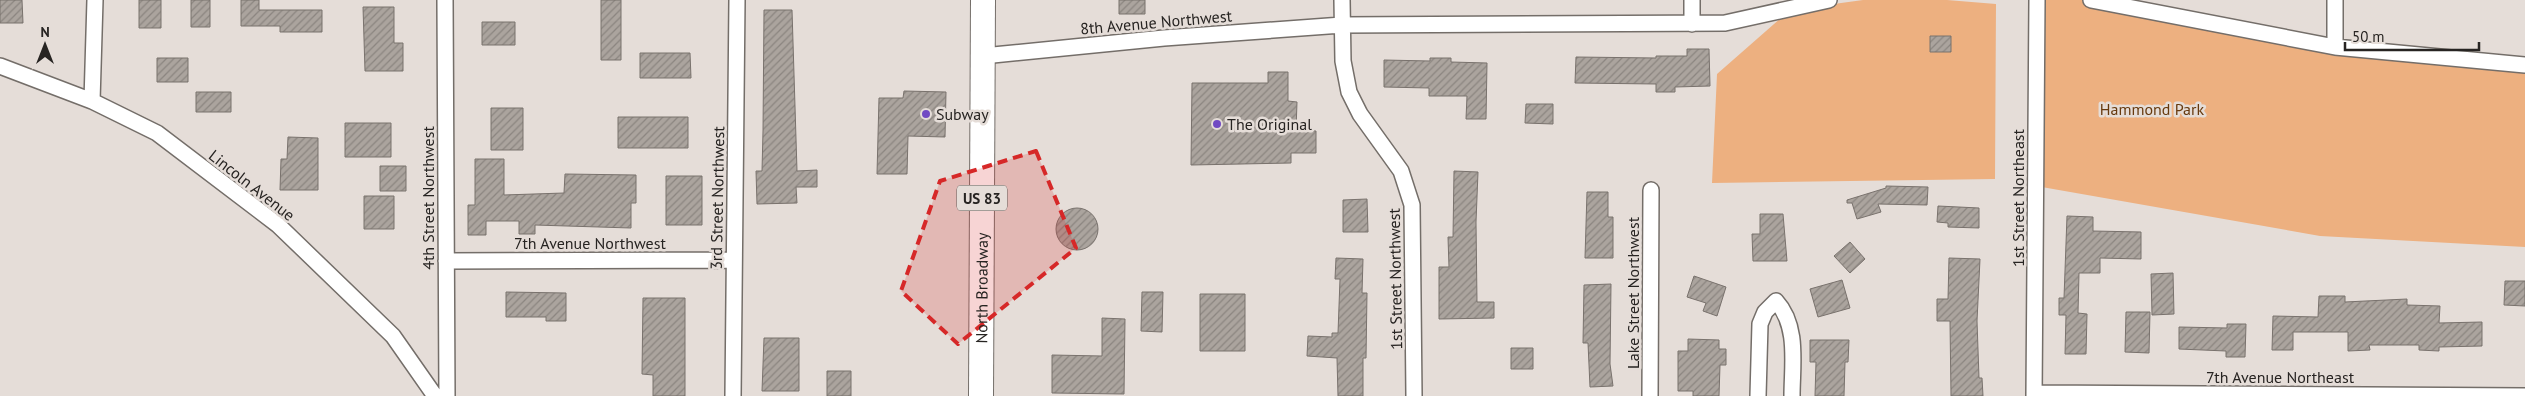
<svg xmlns="http://www.w3.org/2000/svg" width="2525" height="396" viewBox="0 0 2525 396" font-family="'PT Sans',sans-serif">
  <style>
    .green { fill: #edb080 }
    .building { fill: url(#building-hatch); stroke: #79726d }
    .lines { fill: none; stroke-linecap: round; stroke-linejoin: round }
    .street-casing { stroke: #746e69; stroke-width: 18 }
    .primary-casing { stroke: #746e69; stroke-width: 26 }
    .street { stroke: #fff; stroke-width: 15 }
    .primary { stroke: #fff; stroke-width: 24 }
    .marked { fill: #d62828; fill-opacity: 0.2; stroke: #d62828; stroke-width: 4; stroke-dasharray: 10 6; stroke-linejoin: round }
    .poi-dot { fill: #714ac3; stroke: #e5ddd8; stroke-width: 2 }
    .labels { text-anchor: middle; dominant-baseline: central; stroke-width: 5; stroke-linejoin: round; paint-order: stroke }
    .shield { fill: #e5ddd8; stroke: #605c59; stroke-width: 1 }
    .shield-label { font-size: 15px; font-weight: bold; fill: #272422 }
    .street-label { font-size: 16px; fill: #272422; stroke: #e5ddd8 }
    .park-label { font-size: 16px; fill: #673a0f; stroke: #e5ddd8 }
    .poi-label { font-size: 16px; fill: #272422; stroke: #e5ddd8; text-anchor: start }
  </style>
  <defs>
    <pattern id="building-hatch" width="6" height="6" patternUnits="userSpaceOnUse" patternTransform="scale(1.25)"><rect width="6" height="6" fill="#aba49e"/><path d="M-1 1l2-2M0 6l6-6M5 7l2-2" fill="none" stroke="#8b8580"/></pattern>
  </defs>
  <rect width="100%" height="100%" fill="#e5ddd8"/>
  <!-- green -->
  <path class="green" d="M1863 0H1947L1996 4 1995 179 1712 183 1717 74 1790 10Z
    M2037 0H2091L2335 47 2525 65V247L2320 236 2036 186Z"/>
  <!-- building -->
  <path class="building" d="M0 0H22L23 23H0Z
    M139 0H161V28H139Z
    M191 0H210V27H191Z
    M241 0H259V10H322V32H280V26H241Z
    M601 0H621V60H601Z
    M1119 0H1145V14H1119Z
    M363 7H394V43H403V71H365Z
    M764 10H792L797 171 817 170V187H796L797 203 757 204 756 171H762L763 131Z
    M482 22H515V45H482Z
    M1930 36H1951V52H1930Z
    M1687 49H1709L1710 86 1675 87V92H1656V84L1575 83 1576 57 1656 58V56H1687Z
    M640 53H690L691 78H640Z
    M157 58H188V82H157Z
    M1430 58H1451V62L1487 63 1486 119H1466L1467 96H1429V88L1384 87V60L1430 61Z
    M1268 72H1288V101L1297 102 1296 130 1316 131V153H1291V163L1191 165 1192 83H1268Z
    M904 91 946 92 945 137 908 136 907 174H877L879 98H903Z
    M196 92H231V112H196Z
    M1526 104H1553V124L1525 123Z
    M491 108H523V150H491Z
    M618 117H688V148H618Z
    M345 123H391V157H345Z
    M288 137 318 138V190H280L281 159H287Z
    M475 159H504V195L564 193 565 174 636 175V203H631V228L535 225V234H519V221H486V235H468V205H475Z
    M380 166H406V191H380Z
    M1454 171 1478 172 1476 222 1477 302H1494V318L1439 319V267H1449L1448 237H1453Z
    M666 176H702V225H666Z
    M1886 186 1928 187 1927 205 1878 204 1881 212 1857 219 1852 203H1847V200L1886 188Z
    M1587 192H1608V217H1613V258H1585Z
    M364 196H394V229H364Z
    M1367 199 1368 232H1343V200Z
    M1938 206 1979 208V228L1948 227V223L1937 222Z
    M1056 229a21 21 0 1 1 42 0a21 21 0 1 1-42 0Z
    M1760 214H1783L1787 261H1753L1752 234H1760Z
    M2067 216 2093 217V231L2141 232V259L2100 258V273H2079L2078 313 2087 314 2086 354H2065L2066 315H2059V298H2064Z
    M1850 242 1865 259 1850 273 1834 256Z
    M1336 258 1363 259 1362 293H1367L1366 358H1363V396H1338L1337 358 1307 356 1308 336 1332 337V333H1338L1340 279H1335Z
    M1949 258 1980 259 1977 321 1979 378H1982L1983 396H1951L1950 321H1937V299H1948Z
    M2173 273 2174 314 2152 315 2151 274Z
    M1694 276 1726 287 1717 316 1703 311 1706 303 1687 297Z
    M1842 280 1850 308 1818 317 1810 289Z
    M2505 281H2525V306L2504 305Z
    M1611 284 1610 364 1613 386 1590 387 1588 343H1583L1584 285Z
    M506 292 566 293V321H546V317H506Z
    M1142 292H1163L1162 332 1141 331Z
    M1200 294H1245V351H1200Z
    M2319 296H2345V302L2407 299V305L2440 306 2439 323 2482 322V346L2439 347V351L2419 350V345H2369L2370 350 2348 351V332H2293V350H2272L2273 316 2318 317Z
    M643 298H685V396H653V375L642 374Z
    M2126 312H2150L2149 353 2125 352Z
    M1102 318 1125 319 1124 394 1052 393V355L1102 356Z
    M2227 324H2246L2245 357H2226V351L2179 349V327L2227 328Z
    M764 338H799V391H762Z
    M1688 339 1719 340V349H1726V365H1720L1719 396H1693V391H1678V351H1688Z
    M1810 340H1849L1848 362H1845L1844 396H1815L1816 362H1810Z
    M1511 348H1533V369H1511Z
    M827 371H851V396H827Z"/>
  <g class="lines">
    <defs>
      <path id="street" d="M445 0 447 396
        M1342 0 1343 61 1349 92 1360 114 1401 171 1412 205 1414 396
        M1692 0V24
        M2091 0 2335 47 2525 65
        M2335 47V0
        M983 56 1164 38 1342 25 1725 23 1829 0
        M0 66 92 101 157 133 278 225 393 336 435 396
        M92 101 95 0
        M446 261 734 260
        M2034 393 2525 396
        M733 396 737 0
        M1650 396 1651 190
        M1758 396 1760 324 1765 312 1776 301C1799 326 1792 365 1792 396
        M2034 396 2037 0"/>
      <g id="primary">
        <path id="s1" d="M981 396 983 0"/>
      </g>
    </defs>
    <!-- street casing -->
    <use href="#street" class="street-casing"/>
    <!-- primary casing -->
    <use href="#primary" class="primary-casing"/>
    <!-- street -->
    <use href="#street" class="street"/>
    <!-- primary -->
    <use href="#primary" class="primary"/>
  </g>
  <!-- marked area -->
  <path class="marked" d="M1036 151 1076 248 958 344 901 291 940 181Z"/>
  <!-- markers -->
  <g class="poi-dot">
    <circle cx="926" cy="114" r="5"/>
    <circle cx="1217" cy="124" r="5"/>
  </g>
  <g class="labels">
    <!-- shield labels -->
    <rect class="shield" x="957" y="185.5" width="50" height="25" rx="4"/>
    <g class="shield-label">
      <text x="982" y="198">US 83</text>
    </g>
    <!-- street labels -->
    <g class="street-label">
      <text transform="translate(1156 22) rotate(-5)">8th Avenue Northwest</text>
      <text transform="translate(252 185) rotate(38)">Lincoln Avenue</text>
      <text transform="translate(428 198) rotate(-90)">4th Street Northwest</text>
      <text transform="translate(717 198) rotate(-89)">3rd Street Northwest</text>
      <text transform="translate(2018 198) rotate(-90)">1st Street Northeast</text>
      <text x="590" y="243">7th Avenue Northwest</text>
      <text transform="translate(1395 279) rotate(-91)">1st Street Northwest</text>
      <text stroke="none"><textPath href="#s1" startOffset="108">North Broadway</textPath></text>
      <text transform="translate(1633 293) rotate(-90)">Lake Street Northwest</text>
      <text x="2280" y="377">7th Avenue Northeast</text>
    </g>
    <!-- park labels -->
    <g class="park-label">
      <text x="2152" y="109">Hammond Park</text>
    </g>
    <!-- poi labels -->
    <g class="poi-label">
      <text x="936" y="114">Subway</text>
      <text x="1227" y="124">The Original</text>
    </g>
  </g>
  <!-- north arrow -->
  <g transform="translate(45 45)" stroke="#e5ddd8" stroke-width="4" paint-order="stroke">
  <path d="M0-4L9 19L0 12L-9 19Z" fill="#272422"/>
  <text y="-8" font-size="14" font-weight="bold" text-anchor="middle" fill="#272422">N</text>
  </g>
  <!-- scale -->
  <path d="M2345 42v8h134v-8" fill="none" stroke="#272422" stroke-width="2.5"/>
  <text x="2352" y="42" font-size="15" fill="#272422" stroke="#e5ddd8" stroke-width="4" paint-order="stroke">50 m</text>
</svg>
